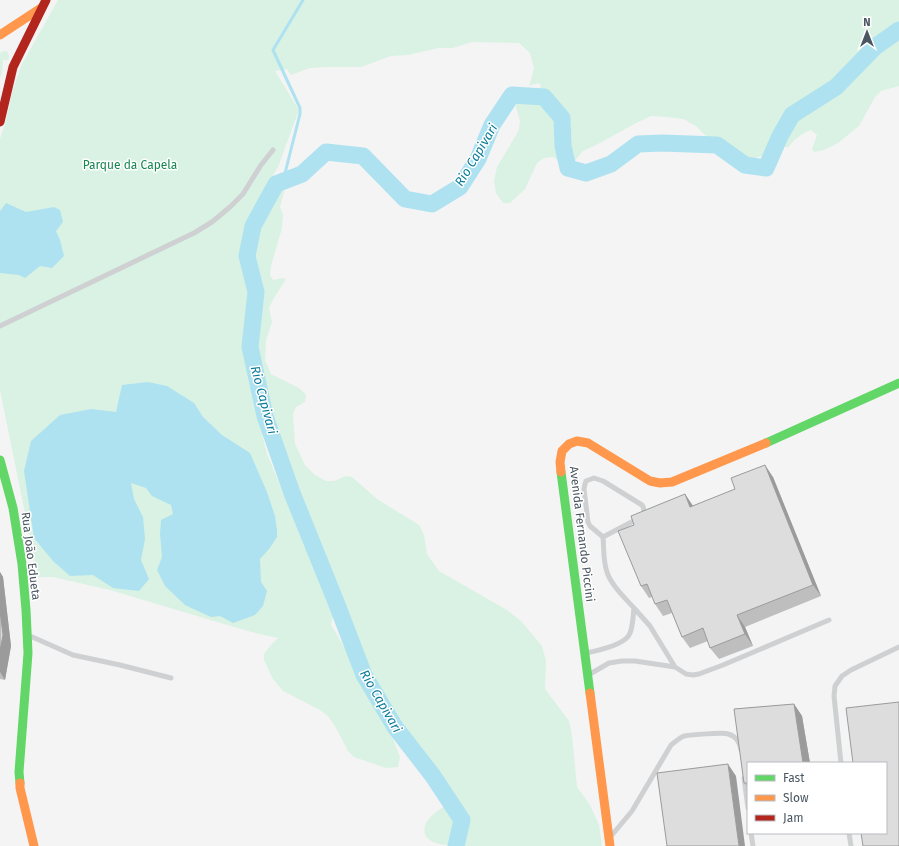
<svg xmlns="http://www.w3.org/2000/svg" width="899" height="846" viewBox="0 0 899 846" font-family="'Fira Sans',sans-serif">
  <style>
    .green { fill: #d9f2e3; fill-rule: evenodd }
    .water { fill: #aee2f0 }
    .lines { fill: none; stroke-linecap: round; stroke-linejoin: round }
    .stream { stroke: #aee2f0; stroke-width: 3 }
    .river { stroke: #aee2f0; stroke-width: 17 }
    .lane { stroke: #ced0d2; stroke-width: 5 }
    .fast { stroke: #63d668; stroke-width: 9 }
    .slow { stroke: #ff974d; stroke-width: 9 }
    .jam { stroke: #b3261e; stroke-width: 9 }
    .wall { fill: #bebebf }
    .shaded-wall { fill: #9b9b9b }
    .building { fill: #ddddde; stroke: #9b9b9b }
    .labels { text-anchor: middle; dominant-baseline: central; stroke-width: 3; stroke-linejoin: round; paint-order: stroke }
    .park-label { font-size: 12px; fill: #17864f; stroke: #fff }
    .street-label { font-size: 12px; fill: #4a5661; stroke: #fff }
    .water-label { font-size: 13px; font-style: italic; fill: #0c7c9b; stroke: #fff }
  </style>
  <rect width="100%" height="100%" fill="#f4f4f4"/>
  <!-- green -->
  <path class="green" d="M58 0H899V86L881 91 875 97 859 126 838 143 824 150 814 152 812 149 817 135 811 130C801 134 794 139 788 148L784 146 771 154 741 161H726L715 151 708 138 696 126 683 119 667 117 651 116 638 122 598 144 583 151 574 162 568 175 566 177 561 164 554 157 544 158 537 163 525 189 510 203H503L496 193 494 181 497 167 519 130 520 121 516 107 517 102 523 96 540 88 541 85 538 83 529 86 530 84 534 68 530 53 519 43 472 42 453 48H438L408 55 391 56 361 67H327L310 68 291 75 287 69 275 71 299 110 278 167 269 182 283 175 284 192 280 207 283 215 282 228 271 266 270 275 273 280 283 278 286 279 274 298 269 308 272 322 266 340 265 360 271 374 299 388 306 395 305 402 296 407 293 414 295 444 305 465 315 475 326 481H334L346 476 352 477 377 499 419 525 424 535 427 554 439 571 507 610 521 621 542 646 546 661 545 689 569 721 572 735 577 787 590 805 599 825 602 846H462C457 838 453 844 446 845 439 845 427 841 425 834 421 819 441 809 451 802 457 776 429 773 416 758 407 748 399 736 391 725V734L400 757 398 767 386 768 354 757 348 751 336 728 328 716 320 710 283 691 273 679 264 660V654L270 646 278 638 251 632 110 590 53 577H38L0 390V139L5 124 13 89 22 64ZM262 434 279 462 298 511 320 554 334 595 350 657 333 628 331 625 334 613 267 454Z
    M5 51 8 52 9 57 8 60H3L2 73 0 78V54L1 52Z"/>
  <!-- water -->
  <path class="water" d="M6 203 26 212 54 207 60 210 63 222 56 231 60 240 64 256 52 268 40 266 25 278 19 275 0 273V211Z
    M148 382 167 386 194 403 203 417 222 435 250 453 267 492 275 516 277 530V537L269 549 260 559 261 582 267 591 263 606 255 615 233 623 220 616 211 617 185 605 165 586 157 570 162 557 160 534 161 520 173 514 171 505 152 496 146 488 131 483 134 499 143 517 145 539 141 560 149 579 139 591 113 588 93 575 70 576 53 561 34 538 24 471 31 441 60 415 91 409 116 412 122 385Z"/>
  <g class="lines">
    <!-- stream -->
    <path class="stream" d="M283 181 300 114V108L273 50 303 0"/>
    <!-- river -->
    <path class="river" d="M456 846 462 820 433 776 395 727 364 675 336 602 292 493 265 416 250 347 256 292 247 256 253 226 276 184 302 174 326 152 363 156 405 199 432 204 460 187 478 159 492 125 512 95 544 97 562 118 563 146 568 168 586 173 611 164 638 144 662 143 717 145 745 165 766 168 780 136 792 115 836 87 875 47 899 30"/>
    <!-- lane -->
    <path class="lane" d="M0 326 194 233 212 222 230 207 243 194 261 165 273 150
      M634 608 650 626 675 667
      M30 636 73 655 120 665 171 678
      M587 653C598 650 626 645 630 633 633 626 633 616 634 608 625 598 611 585 607 572 603 561 604 548 603 537L590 526 588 522 584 489 585 484 586 481 594 478 603 481 642 505C645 509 644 513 641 517L603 537
      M590 674 609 663 622 661H635L675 667 686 674 693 675 699 674 723 665 829 620
      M841 763 834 696 835 686 842 676 851 670 899 647
      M744 778 748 808
      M751 833 753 846
      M849 833 851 846
      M612 835 632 811 671 745C675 742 679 738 684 736 690 735 723 732 728 734 736 736 740 743 741 750"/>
    <!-- fast -->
    <path class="fast" d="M766 443 899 383
      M0 460 13 508 22 564 26 610 28 653 19 772 20 783
      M561 472 590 693"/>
    <!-- slow -->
    <path class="slow" d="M0 35 41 8
      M561 472 560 462 562 451 569 444 577 441 588 443 650 481 660 483 672 482 766 443
      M590 693 610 846
      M20 783V788L34 846"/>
    <!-- jam -->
    <path class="jam" d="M0 122 13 67 46 0"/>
  </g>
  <!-- wall -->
  <path class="wall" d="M773 477 821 596 745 627 753 646 719 659 710 648 708 641 690 648 682 637 672 613 663 616 655 604 652 597 649 598 641 586 634 525 685 494 693 506Z
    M0 572 3 577 11 646 5 680 0 679Z
    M794 704 802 716 810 763H748V788L744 783 734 709Z"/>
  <!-- shaded-wall -->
  <path class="shaded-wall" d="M765 465 773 477 821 596 813 585Z
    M685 494 693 506 690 507Z
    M0 572 3 577 11 646 5 680 0 672Z
    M737 615 745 627 753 646 745 634Z
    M794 704 802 716 810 763H803Z
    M728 764 736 776 745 846H739Z"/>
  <!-- building -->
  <path class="building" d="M765 465 813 585 737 615 745 634 710 648 703 628 682 637 667 600 655 604 647 584 641 586 618 531 634 525 631 516 685 494 690 507 735 489 731 478Z
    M0 610 3 635 0 651Z
    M899 702V846H863L861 833H886V763H853L846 708Z
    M794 704 803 763H748V783H744L734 709Z
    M728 764 739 846H667L657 773Z"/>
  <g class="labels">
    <!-- park labels -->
    <g class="park-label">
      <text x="130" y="165">Parque da Capela</text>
    </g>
    <!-- street labels -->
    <g class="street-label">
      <text transform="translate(582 534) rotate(83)">Avenida Fernando Piccini</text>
      <text transform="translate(31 556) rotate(83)">Rua João Edueta</text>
    </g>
    <!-- water labels -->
    <g class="water-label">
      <text transform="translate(476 155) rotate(-59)">Rio Capivari</text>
      <text transform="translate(264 400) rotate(75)">Rio Capivari</text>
      <text transform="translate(381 701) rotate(60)">Rio Capivari</text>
    </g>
  </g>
  <!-- legend -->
  <rect x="747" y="762" width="140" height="72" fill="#ffffff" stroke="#b7bbc0"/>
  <rect x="755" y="775" width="20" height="6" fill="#63d668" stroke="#b7bbc0"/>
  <text x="783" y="782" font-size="12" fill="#4a5661">Fast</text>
  <rect x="755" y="795" width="20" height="6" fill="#ff974d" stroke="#b7bbc0"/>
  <text x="783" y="802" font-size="12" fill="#4a5661">Slow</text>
  <rect x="755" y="815" width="20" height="6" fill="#b3261e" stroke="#b7bbc0"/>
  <text x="783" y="822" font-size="12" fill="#4a5661">Jam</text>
  <!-- north arrow -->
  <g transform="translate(867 32)" stroke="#ffffff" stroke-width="3" paint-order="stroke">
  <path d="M0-3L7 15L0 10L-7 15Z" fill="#4a5661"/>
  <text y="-6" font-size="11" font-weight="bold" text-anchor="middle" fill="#4a5661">N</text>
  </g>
</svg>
